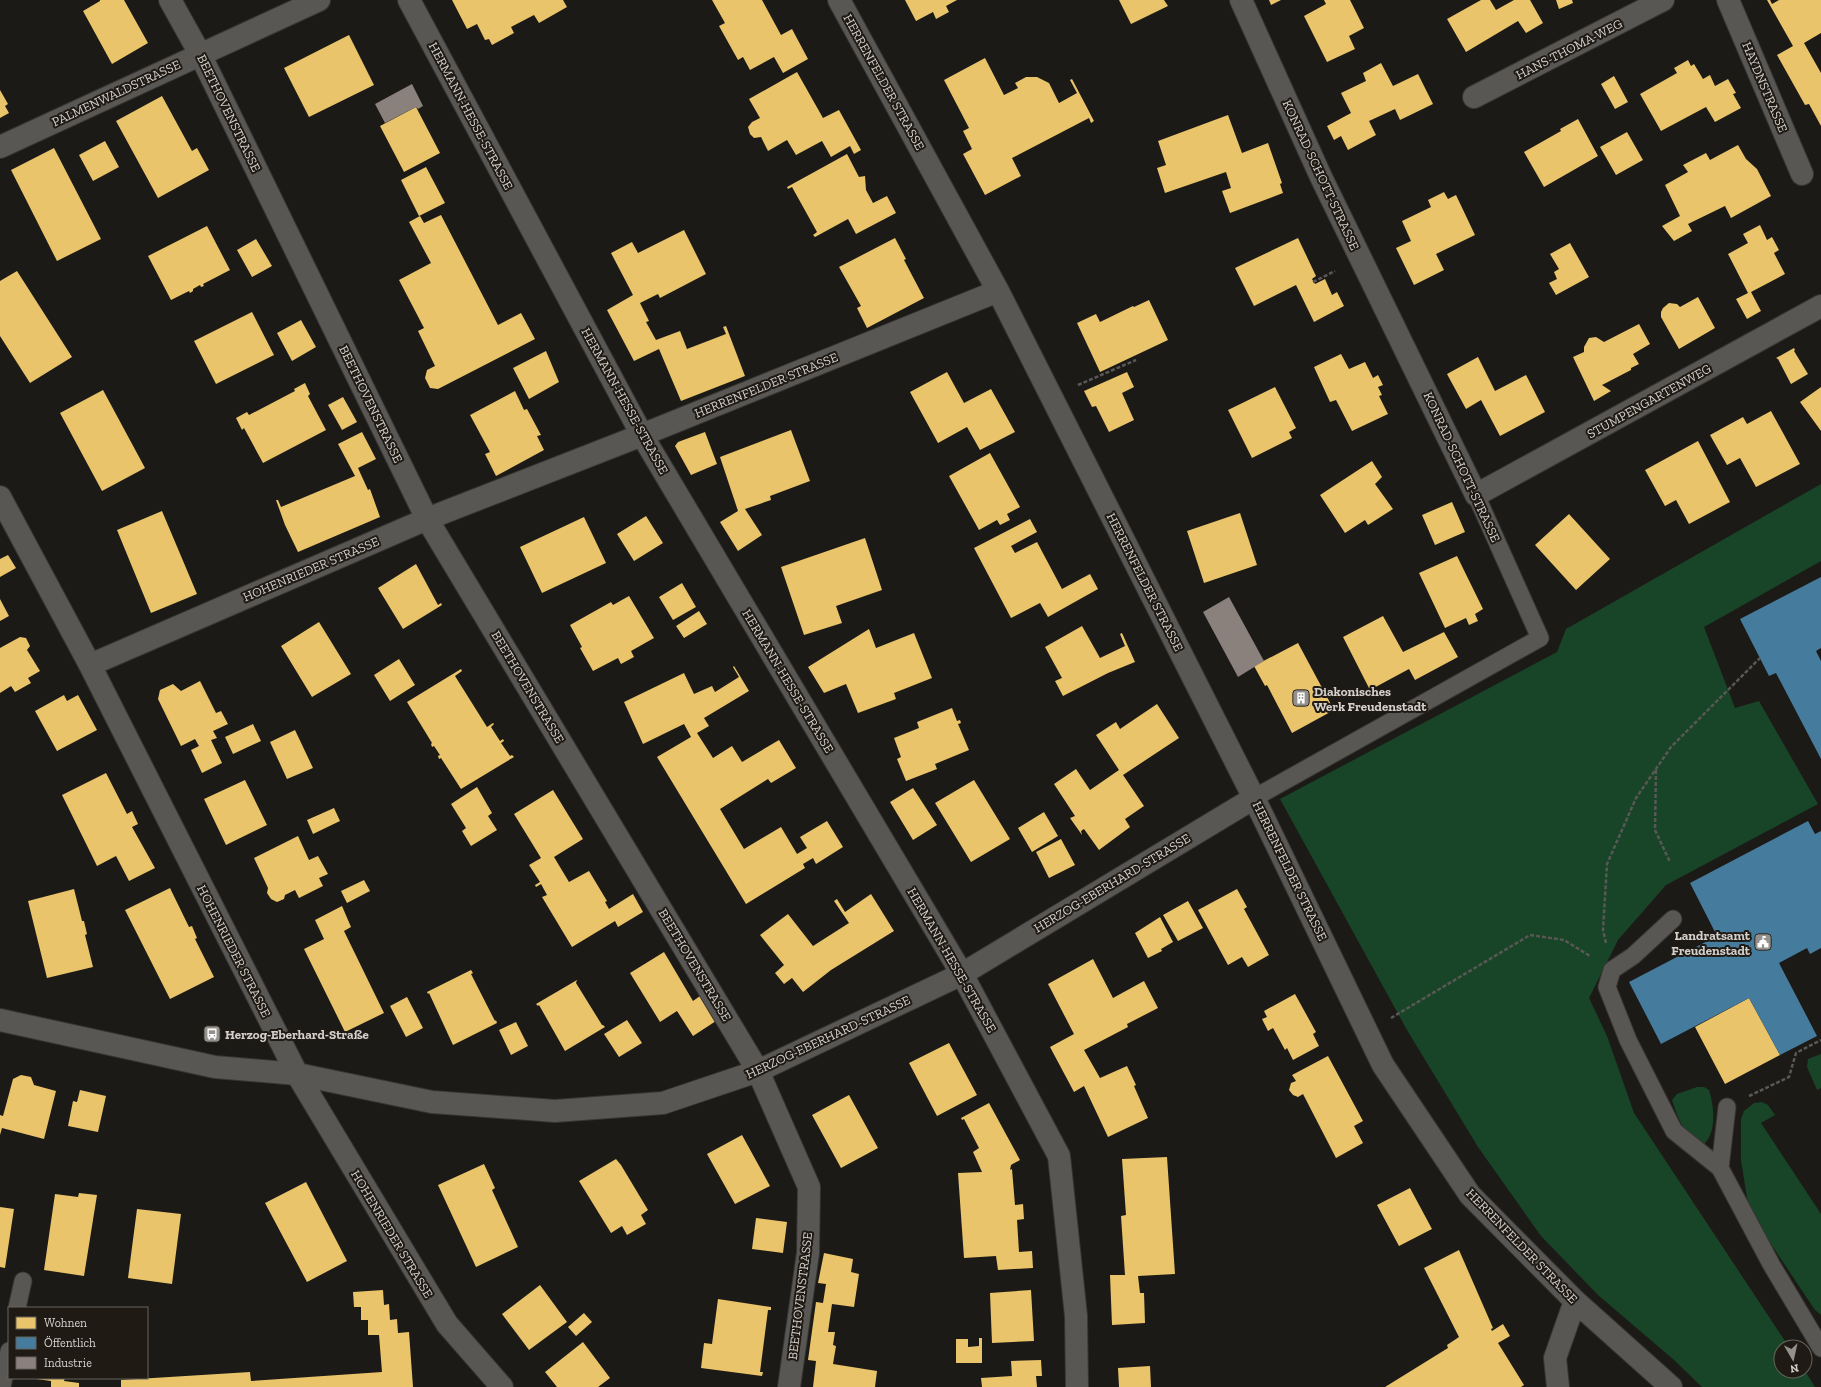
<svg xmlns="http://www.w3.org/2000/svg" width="1821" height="1387" viewBox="0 0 1821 1387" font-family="'Zilla Slab',serif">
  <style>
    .green { fill: #184527 }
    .homes { fill: #e9c46a }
    .public { fill: #457b9d }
    .industry { fill: #8a817c }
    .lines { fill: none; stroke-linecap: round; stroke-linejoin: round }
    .service-casing { stroke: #373633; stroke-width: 19 }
    .minor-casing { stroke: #373633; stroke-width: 24 }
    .path { stroke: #595856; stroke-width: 2.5; stroke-dasharray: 4 2; stroke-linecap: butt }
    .service { stroke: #595754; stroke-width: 17 }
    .minor { stroke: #595754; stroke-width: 22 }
    .labels { text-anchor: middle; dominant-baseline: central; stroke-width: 4; stroke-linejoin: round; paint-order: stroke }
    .street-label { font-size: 13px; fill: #d4d1cd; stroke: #1f1a14 }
    .poi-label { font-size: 13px; font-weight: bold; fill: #d4d1cd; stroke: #1f1a14; text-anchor: start }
  </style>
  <rect width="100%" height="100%" fill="#1c1a17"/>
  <!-- green -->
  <path class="green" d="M1821 484V561L1704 627 1735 708 1759 701 1818 804 1666 885 1618 940 1589 998 1607 1036 1634 1113 1789 1347H1781V1371H1805L1815 1387H1702L1674 1360 1598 1295 1541 1236 1478 1147 1407 1030 1280 799 1557 652 1566 629Z
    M1821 1054V1088L1817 1090 1807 1067 1808 1059Z
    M1697 1087H1704L1709 1090C1714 1106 1717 1132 1704 1144 1686 1142 1677 1115 1672 1100L1677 1094Z
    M1762 1102 1768 1105 1775 1115 1761 1123 1821 1214V1315L1815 1310 1765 1235 1748 1204 1741 1160V1119L1744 1111 1754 1103Z"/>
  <!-- homes -->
  <path class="homes" d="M100 0H124L148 43 112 64 83 11 100 1Z
    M452 0H563L567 7 539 23 534 15 511 27 514 33 492 45 489 39 485 40 477 24 467 29Z
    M712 0H762L781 35 792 29 808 59 783 73 774 57 750 70 743 57 738 60 719 26 725 23Z
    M905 0H957L946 6 949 12 936 19 933 12 916 21Z
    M1119 0H1164L1168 6 1131 24Z
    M1269 0H1281L1271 5Z
    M1324 0H1350L1364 28 1349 36 1355 49 1327 62 1304 16 1326 4Z
    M1481 0H1490L1496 10 1514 0H1530L1543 23 1526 33 1518 21 1466 52 1447 19Z
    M1556 0H1572L1573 3 1559 9Z
    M1767 0H1770L1772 4 1779 0H1821V33L1804 43 1821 73V126L1809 104 1805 105 1777 55 1793 46Z
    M349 35 374 85 309 117 284 68Z
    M985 58 1004 95 1018 88 1015 83 1026 77H1037L1049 83 1059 103 1077 93 1070 80 1072 79 1094 121 1091 123 1089 118 1012 158 1021 176 985 195 963 154 972 149 963 131 969 128 944 80Z
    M1688 60 1691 66 1694 64 1703 79 1710 75 1715 86 1728 79 1736 93 1733 94 1741 108 1715 122 1706 107 1661 131 1640 94 1677 73 1674 68Z
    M1381 63 1393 86 1418 74 1433 104 1400 120 1395 109 1369 121 1376 135 1348 150 1341 136 1334 140 1327 126 1351 113 1341 93 1366 81 1363 73Z
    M797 72 823 118 839 110 861 150 854 154 850 146 831 157 822 141 796 155 787 140 768 151 761 137 754 138 750 134 748 127 752 122 760 118 749 99Z
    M1614 76 1628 102 1615 109 1601 84Z
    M0 90 8 104 5 106 9 113 0 118Z
    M162 96 192 151 197 148 209 170 158 198 116 121Z
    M416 107 440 153 404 172 380 126Z
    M1228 115 1242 153 1268 143 1282 183 1280 184 1283 193 1230 213 1222 191 1231 188 1226 172 1165 193 1157 168 1166 165 1158 141Z
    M1578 119 1598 156 1544 187 1524 152 1561 131 1560 129Z
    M1627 132 1643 160 1616 175 1600 147Z
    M105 141 119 167 93 181 79 155Z
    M1738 145 1746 159 1757 169 1771 196 1731 218 1725 206 1688 224 1692 231 1674 241 1662 226 1680 216 1665 185 1688 172 1683 165 1706 153 1710 160Z
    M54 148 101 239 57 261 11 170Z
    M847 154 859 177 865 176 866 190 873 203 887 196 896 213 856 234 848 219 815 237 813 235 817 232 792 187 788 189 787 187Z
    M426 167 445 203 419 216 401 180Z
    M1444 192 1448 199 1456 195 1475 235 1436 254 1444 270 1414 285 1396 248 1411 241 1402 221 1431 207 1428 200Z
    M441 215 498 325 521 313 535 339 438 389 430 388 425 378 427 370 435 366 418 331 424 328 399 280 431 263 409 222 420 216 424 223Z
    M1760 225 1767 240 1772 237 1779 250 1774 253 1785 274 1751 292 1761 311 1747 319 1736 299 1748 293 1728 254 1748 243 1743 234Z
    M207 226 230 270 203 284 204 286 201 287 200 285 193 289V291L190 293 189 291 171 300 148 256Z
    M684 230 706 274 660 298 658 294 640 303 649 321 646 322 656 340 680 331 687 349 726 334 723 327 726 326 745 376 681 401 659 349 634 361 607 310 633 295 611 253 632 242 638 253Z
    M895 238 906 259 904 260 924 298 867 328 857 308 861 306 839 267Z
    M1298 238 1316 276 1312 279 1315 284 1325 279 1332 295 1337 292 1344 306 1314 322 1296 285 1254 306 1235 268Z
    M256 239 272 266 252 277 237 250Z
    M1570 243 1589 277 1556 295 1549 283 1557 279 1554 272 1559 269 1550 254Z
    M17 271 72 357 30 383 0 336V281Z
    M1698 297 1715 328 1679 349 1661 317V312L1663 308 1669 303 1677 304 1680 307Z
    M1149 300 1168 340 1100 372 1077 323 1096 314 1100 322 1133 306 1134 307Z
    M252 312 274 355 216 384 194 341Z
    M301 320 316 347 292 361 277 333Z
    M1639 324 1650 344 1633 354 1639 364 1631 368V370L1602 385 1611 391 1594 401 1573 357 1584 352V347L1589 338 1596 337 1604 342Z
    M1794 348 1795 350 1794 351 1808 374 1791 384 1778 359 1776 358Z
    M546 351 559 382 529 399 513 368Z
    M1341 354 1349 369 1365 362 1373 378 1378 375 1383 385 1378 387 1382 395 1379 396 1388 414 1352 431 1336 400 1330 402 1314 367Z
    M1478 357 1495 391 1526 375 1545 412 1500 436 1481 400 1466 409 1447 374Z
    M947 372 964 403 991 389 1015 432 980 450 967 427 938 443 910 392Z
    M1127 372 1134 387 1122 393 1134 420 1109 432 1096 406 1092 407 1084 391Z
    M305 383 310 394 308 396 326 430 263 463 244 428 242 430 236 418 247 412 249 415 295 391 294 389Z
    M1275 387 1296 428 1289 432 1292 438 1252 458 1228 410Z
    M1821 387V431L1800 402Z
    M103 390 145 468 102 491 60 413Z
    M515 391 524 410 527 409 541 435 537 436 544 450 496 476 485 454 490 452 470 415Z
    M343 397 357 422 342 430 328 405Z
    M1771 411 1800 464 1756 487 1740 458 1727 465 1710 435 1743 417 1747 424Z
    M791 430 810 481 770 496 771 500 745 509 762 535 738 551 720 522 738 511 720 457Z
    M362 432 376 459 358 468 368 490 370 489 380 517 298 552 285 525 276 500H278L281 507 355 476 338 444Z
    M705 432 717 464 691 475 675 446 678 442Z
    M1698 441 1730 502 1689 524 1676 500 1665 506 1645 470Z
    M990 453 1020 507 1007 514 1010 520 1000 525 997 520 979 530 949 476Z
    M1372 461 1382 477 1375 484 1393 509 1368 525 1365 520 1345 533 1320 495Z
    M1452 502 1465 532 1435 545 1422 515Z
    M162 511 197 594 151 613 117 530Z
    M1240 513 1257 565 1204 583 1187 531Z
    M1569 514 1610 559 1576 590 1535 545Z
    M646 516 663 543 634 561 617 534Z
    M584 517 606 563 542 593 520 547Z
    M1030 519 1037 532 1011 546 1015 553 1037 542 1062 589 1090 574 1098 589 1048 617 1040 603 1011 618 974 548Z
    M865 538 882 590 836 606 842 623 804 635 781 567Z
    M8 555 16 568 0 577V559Z
    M1457 556 1483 609 1475 614 1478 621 1469 625 1466 618 1445 628 1419 573Z
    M416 564 438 605 441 603 442 605 403 629 378 588Z
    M682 583 696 607 673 620 659 597Z
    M629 596 654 638 631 651 634 657 621 664 618 658 593 671 580 648 582 647 570 625 611 602 613 605Z
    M0 599 9 616 0 621Z
    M699 611 707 624 684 638 676 626Z
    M1383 616 1403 652 1444 632 1458 657 1415 680 1409 669 1370 690 1343 637Z
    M319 622 351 674 312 697 281 646Z
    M1082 626 1100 658 1125 646 1120 634 1122 633 1135 662 1108 673 1063 696 1055 681 1062 678 1045 647Z
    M869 629 876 648 914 633 932 678 894 693 896 699 858 713 846 684 824 693 808 667Z
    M20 637 26 638 30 646 27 650 40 671 28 678 31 683 15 692 11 686 0 693V648Z
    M1298 643 1334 710 1292 733 1267 685 1265 686 1254 666Z
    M399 659 415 685 390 701 374 675Z
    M734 666 749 691 704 718 709 726 697 733 713 758 732 746 742 762 779 740 796 768 771 783 768 779 720 809 744 849 781 827 797 854 807 848 800 837 827 821 843 847 816 864 813 858 803 864 805 868 746 904 657 757 691 737 684 724 643 744 624 702 684 673 694 694 712 686 715 692 739 677 733 667Z
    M461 669 462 671 455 676 487 727 493 723 494 724 491 727 500 741 503 739 504 741 501 743 510 756 512 755 514 757 461 789 441 758 439 759 438 756 440 755 434 746 432 747 431 744 432 743 407 702Z
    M200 681 216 713 221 711 228 724 213 731 217 738 211 740 222 763 202 773 191 750 199 746 195 739 181 746 158 699 160 690 173 684 181 691Z
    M64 695 67 701 78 695 97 730 57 751 35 711Z
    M1157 704 1179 738 1123 775 1144 806 1125 819 1130 827 1099 850 1084 829 1081 831 1082 835 1070 818 1075 816 1054 784 1076 769 1090 790 1119 770 1096 735 1116 722 1120 729Z
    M952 708 957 721 960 720 961 723 958 724 969 750 935 764 937 769 906 781 897 759 901 757 894 738 919 728 917 722Z
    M253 724 261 741 233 754 225 737Z
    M295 730 313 768 287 779 270 742Z
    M106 773 127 814 132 811 138 824 132 827 155 868 129 881 116 856 97 866 62 795Z
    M245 780 267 825 226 845 204 799Z
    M974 780 1010 839 971 862 935 803Z
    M477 787 492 813 488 816 497 830 471 846 462 831 466 828 451 804Z
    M913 788 937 825 913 840 890 802Z
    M553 790 583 839 554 857 569 882 589 871 607 901 605 902 609 909 633 894 643 912 618 927 615 921 572 947 542 897 547 895 541 884 536 887 535 885 540 882 529 865 541 858 514 814Z
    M334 808 340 821 313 834 307 820Z
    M1044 812 1058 836 1032 852 1018 828Z
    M298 836 309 860 318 856 328 874 319 878 323 886 299 898 295 890 285 895 284 899 277 902 271 899 267 893 268 888 254 858Z
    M1061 839 1075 865 1049 878 1036 852Z
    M364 880 370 891 347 903 341 891Z
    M170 888 189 927 192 926 197 938 195 939 214 977 170 999 125 910Z
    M74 889 82 921H84L87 934 85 935 93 967 47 978 28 901Z
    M1237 889 1247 907 1244 909 1269 955 1248 967 1242 957 1228 965 1198 910Z
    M871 894 894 931 831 970 803 992 792 978 784 984 775 973 784 965 760 935 788 914 813 946 849 923 834 901 837 899 845 912Z
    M1188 901 1203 928 1178 941 1163 915Z
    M342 906 351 927 344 931 384 1013 345 1032 304 949 324 939 315 920Z
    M1160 917 1173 942 1161 949 1162 951 1148 958 1135 933Z
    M664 952 693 1001 700 996 716 1021 693 1036 677 1011 660 1022 630 973Z
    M1093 959 1113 998 1144 981 1158 1008 1127 1024 1128 1027 1084 1050 1100 1078 1127 1066 1136 1085 1134 1086 1148 1118 1108 1137 1084 1086 1074 1092 1050 1047 1074 1034 1048 984Z
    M471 970 473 973 471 974 495 1021 496 1020 497 1023 453 1045 429 993 428 994 427 992Z
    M577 980 576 983 602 1025H603L605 1027 565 1051 539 1005 538 1006 536 1004Z
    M1295 994 1316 1032 1313 1034 1319 1046 1293 1060 1287 1048 1285 1050 1273 1028 1268 1031 1262 1019 1267 1017 1264 1011Z
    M407 997 423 1028 406 1037 390 1006Z
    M1749 998 1780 1055 1725 1084 1695 1027Z
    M627 1020 642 1043 619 1057 604 1034Z
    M516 1022 528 1046 511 1055 499 1030Z
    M949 1043 977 1095 937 1116 909 1063Z
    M1328 1056 1363 1121 1354 1126 1363 1143 1336 1158 1303 1094 1298 1097 1293 1095 1289 1090 1291 1083 1296 1081 1292 1075Z
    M21 1075 31 1077 34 1085 56 1091 44 1139 2 1128 0 1135V1115L3 1116 13 1079Z
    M80 1090 106 1096 98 1132 68 1126 73 1101 77 1102Z
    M849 1095 878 1148 841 1168 812 1115Z
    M989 1103 1020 1160 1011 1165 1010 1170 1012 1169 1015 1205 1023 1204 1024 1219 1017 1220 1019 1252 1032 1251 1033 1268 998 1270 996 1256 964 1258 958 1173 982 1172 973 1152 979 1148 964 1119 962 1120 961 1118Z
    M742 1135 770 1186 735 1204 707 1154Z
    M1167 1157 1175 1274 1138 1276 1140 1293H1144L1145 1323 1112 1325 1110 1275H1125L1121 1216 1126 1215 1122 1159Z
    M616 1159 621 1165 648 1210 641 1215 646 1224 627 1235 622 1226 611 1233 579 1181Z
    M484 1164 495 1188 492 1190 518 1247 476 1267 438 1185Z
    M306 1182 347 1261 307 1282 265 1203Z
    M1410 1188 1432 1229 1399 1246 1377 1205Z
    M79 1193 97 1195 84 1276 44 1270 55 1194 78 1197Z
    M0 1207 14 1209 5 1268 0 1267Z
    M137 1209 181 1214 172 1284 128 1278Z
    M756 1218 787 1222 783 1253 752 1249Z
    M1459 1250 1493 1328 1491 1329 1492 1331 1503 1324 1510 1336 1498 1343 1524 1385 1521 1387H1385L1448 1348 1447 1345 1459 1337 1424 1268Z
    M824 1253 853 1259 851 1272 859 1274 854 1307 832 1304 828 1332H835L833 1345 836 1346 833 1364 877 1371 875 1387H813L816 1361 808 1360 816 1302 823 1303 826 1284 818 1283Z
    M540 1285 567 1322 529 1350 502 1314Z
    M383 1290 384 1305 389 1304 390 1320 397 1319 398 1333 409 1332 413 1387H121V1380L250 1372 251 1381 382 1372 379 1335H368V1320H361V1307H354L353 1292Z
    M1031 1290 1034 1341 992 1343 990 1293Z
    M718 1299 771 1307V1310H768L760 1372H763L762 1376 701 1368 704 1343 712 1344Z
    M584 1313 592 1322 576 1336 568 1327Z
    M979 1338H982V1363H956V1339H968V1347L979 1346Z
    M583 1342 610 1378 598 1387H557L545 1372Z
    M1041 1360 1042 1376H1036L1037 1387H982L981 1378 1012 1376 1011 1361Z
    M1150 1366 1151 1387H1119L1118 1368Z
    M29 1378H65L64 1381 79 1383V1387H51V1381Z"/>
  <!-- public -->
  <path class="public" d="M1821 577V648L1816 651 1821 661V759L1776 673 1769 676 1740 619Z
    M1808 821 1815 834 1821 831V948L1810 954 1807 948 1779 963 1817 1036 1780 1055 1749 998 1661 1044 1629 982 1717 936 1690 883Z"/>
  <!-- industry -->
  <path class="industry" d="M412 84 423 106 418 109 416 107 385 123 375 104Z
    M1229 597 1264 661 1238 677 1203 612Z"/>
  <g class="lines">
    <defs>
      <path id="service" d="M1254 798 1540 638 1476 495
        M1673 919 1633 956 1612 970 1607 987 1628 1040 1674 1131 1720 1168
        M1727 1107 1720 1168 1771 1264 1821 1348
        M17 1308 23 1281
        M2 1387 9 1351"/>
      <path id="minor" d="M170 0 200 54 427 519 758 1071 809 1187 808 1253 789 1387
        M409 0 642 435 962 974 1059 1156 1076 1316 1077 1387
        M839 0 998 291 1254 798 1383 1065 1470 1195 1575 1301 1671 1387
        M1241 0 1321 177 1476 495 1821 306
        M1728 0 1802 174
        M1474 97 1663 0
        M0 147 319 0
        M0 497 90 665 297 1074 447 1324 502 1387
        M90 665 427 519 642 435 998 291
        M0 1020 215 1067 297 1074 432 1102 555 1111 663 1103 758 1071 962 974 1254 798
        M1558 1387 1555 1358 1575 1301"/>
    </defs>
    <!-- service casing -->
    <use href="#service" class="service-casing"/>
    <!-- minor casing -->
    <use href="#minor" class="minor-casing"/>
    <!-- path -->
    <path class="path" d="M1313 282 1335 271
      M1078 385 1136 360
      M1656 770 1655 830 1670 862
      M1606 943 1603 930 1607 864 1636 798 1671 747 1760 658
      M1391 1018 1530 935 1564 940 1590 956
      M1749 1096 1789 1077 1796 1053 1821 1040"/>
    <!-- service -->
    <use href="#service" class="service"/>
    <!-- minor -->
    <use href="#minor" class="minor"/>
  </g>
  <!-- icons -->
  <defs>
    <symbol id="building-square" viewBox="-11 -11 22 22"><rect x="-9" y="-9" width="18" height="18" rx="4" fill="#94918d" stroke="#1f1a14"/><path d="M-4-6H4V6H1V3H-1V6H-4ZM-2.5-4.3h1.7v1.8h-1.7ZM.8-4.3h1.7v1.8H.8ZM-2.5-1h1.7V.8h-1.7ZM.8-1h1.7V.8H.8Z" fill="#fff"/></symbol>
    <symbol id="civic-square" viewBox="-11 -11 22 22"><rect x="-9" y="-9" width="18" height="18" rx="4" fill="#94918d" stroke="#1f1a14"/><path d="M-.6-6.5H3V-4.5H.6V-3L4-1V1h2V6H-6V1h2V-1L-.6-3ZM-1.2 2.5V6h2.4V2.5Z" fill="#fff"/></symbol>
    <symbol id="bus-square" viewBox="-11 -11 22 22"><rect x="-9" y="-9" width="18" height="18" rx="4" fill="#94918d" stroke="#1f1a14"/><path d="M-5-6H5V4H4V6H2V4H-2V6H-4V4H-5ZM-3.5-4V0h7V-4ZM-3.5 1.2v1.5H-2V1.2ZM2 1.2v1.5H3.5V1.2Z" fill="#fff"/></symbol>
  </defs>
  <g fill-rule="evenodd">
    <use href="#building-square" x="1291" y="688" width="20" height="20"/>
    <use href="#civic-square" x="1753" y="932" width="20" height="20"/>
    <use href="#bus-square" x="202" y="1024" width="20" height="20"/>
  </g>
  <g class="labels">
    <!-- street labels -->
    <g class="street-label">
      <text transform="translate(1569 49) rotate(-27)">HANS-THOMA-WEG</text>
      <text transform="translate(884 82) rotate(61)">HERRENFELDER STRASSE</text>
      <text transform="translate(1765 87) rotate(67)">HAYDNSTRASSE</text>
      <text transform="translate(116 93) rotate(-25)">PALMENWALDSTRASSE</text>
      <text transform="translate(229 113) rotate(64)">BEETHOVENSTRASSE</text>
      <text transform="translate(471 116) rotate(62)">HERMANN-HESSE-STRASSE</text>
      <text transform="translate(1321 175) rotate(65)">KONRAD-SCHOTT-STRASSE</text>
      <text transform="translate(766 385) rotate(-22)">HERRENFELDER STRASSE</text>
      <text transform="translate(625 401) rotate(61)">HERMANN-HESSE-STRASSE</text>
      <text transform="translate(1649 401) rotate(-29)">STUMPENGARTENWEG</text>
      <text transform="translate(371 404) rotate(64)">BEETHOVENSTRASSE</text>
      <text transform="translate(1462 467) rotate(65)">KONRAD-SCHOTT-STRASSE</text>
      <text transform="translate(311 569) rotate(-23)">HOHENRIEDER STRASSE</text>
      <text transform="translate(1145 582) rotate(63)">HERRENFELDER STRASSE</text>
      <text transform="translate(788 681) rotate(59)">HERMANN-HESSE-STRASSE</text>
      <text transform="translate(528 687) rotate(59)">BEETHOVENSTRASSE</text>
      <text transform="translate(1290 871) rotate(64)">HERRENFELDER STRASSE</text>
      <text transform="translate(1112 883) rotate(-31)">HERZOG-EBERHARD-STRASSE</text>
      <text transform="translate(234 951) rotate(63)">HOHENRIEDER STRASSE</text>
      <text transform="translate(952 960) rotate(60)">HERMANN-HESSE-STRASSE</text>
      <text transform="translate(695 965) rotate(59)">BEETHOVENSTRASSE</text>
      <text transform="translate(828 1037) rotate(-25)">HERZOG-EBERHARD-STRASSE</text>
      <text transform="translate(392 1234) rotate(59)">HOHENRIEDER STRASSE</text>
      <text transform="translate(1522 1246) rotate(46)">HERRENFELDER STRASSE</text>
      <text transform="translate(800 1296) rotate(-83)">BEETHOVENSTRASSE</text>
    </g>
    <!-- poi labels -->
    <g class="poi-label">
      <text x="1314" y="691">Diakonisches<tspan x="1314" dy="15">Werk Freudenstadt</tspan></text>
      <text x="1750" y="935" text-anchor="end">Landratsamt<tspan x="1750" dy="15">Freudenstadt</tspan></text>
      <text x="225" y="1034">Herzog-Eberhard-Straße</text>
    </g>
  </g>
  <!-- legend -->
  <rect x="8" y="1307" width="140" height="72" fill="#1f1a14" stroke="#67635e"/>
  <rect x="16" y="1317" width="20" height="12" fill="#e9c46a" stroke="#67635e"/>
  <text x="44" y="1327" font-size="12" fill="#d4d1cd">Wohnen</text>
  <rect x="16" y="1337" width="20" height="12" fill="#457b9d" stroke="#67635e"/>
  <text x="44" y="1347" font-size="12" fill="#d4d1cd">Öffentlich</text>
  <rect x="16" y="1357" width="20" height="12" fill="#8a817c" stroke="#67635e"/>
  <text x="44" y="1367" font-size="12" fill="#d4d1cd">Industrie</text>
  <!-- north arrow -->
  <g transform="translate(1793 1359) rotate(171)"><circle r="19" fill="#1f1a14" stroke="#67635e"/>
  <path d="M0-3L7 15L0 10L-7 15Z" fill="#94918d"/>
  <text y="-6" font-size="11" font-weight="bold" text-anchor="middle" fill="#d4d1cd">N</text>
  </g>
</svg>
